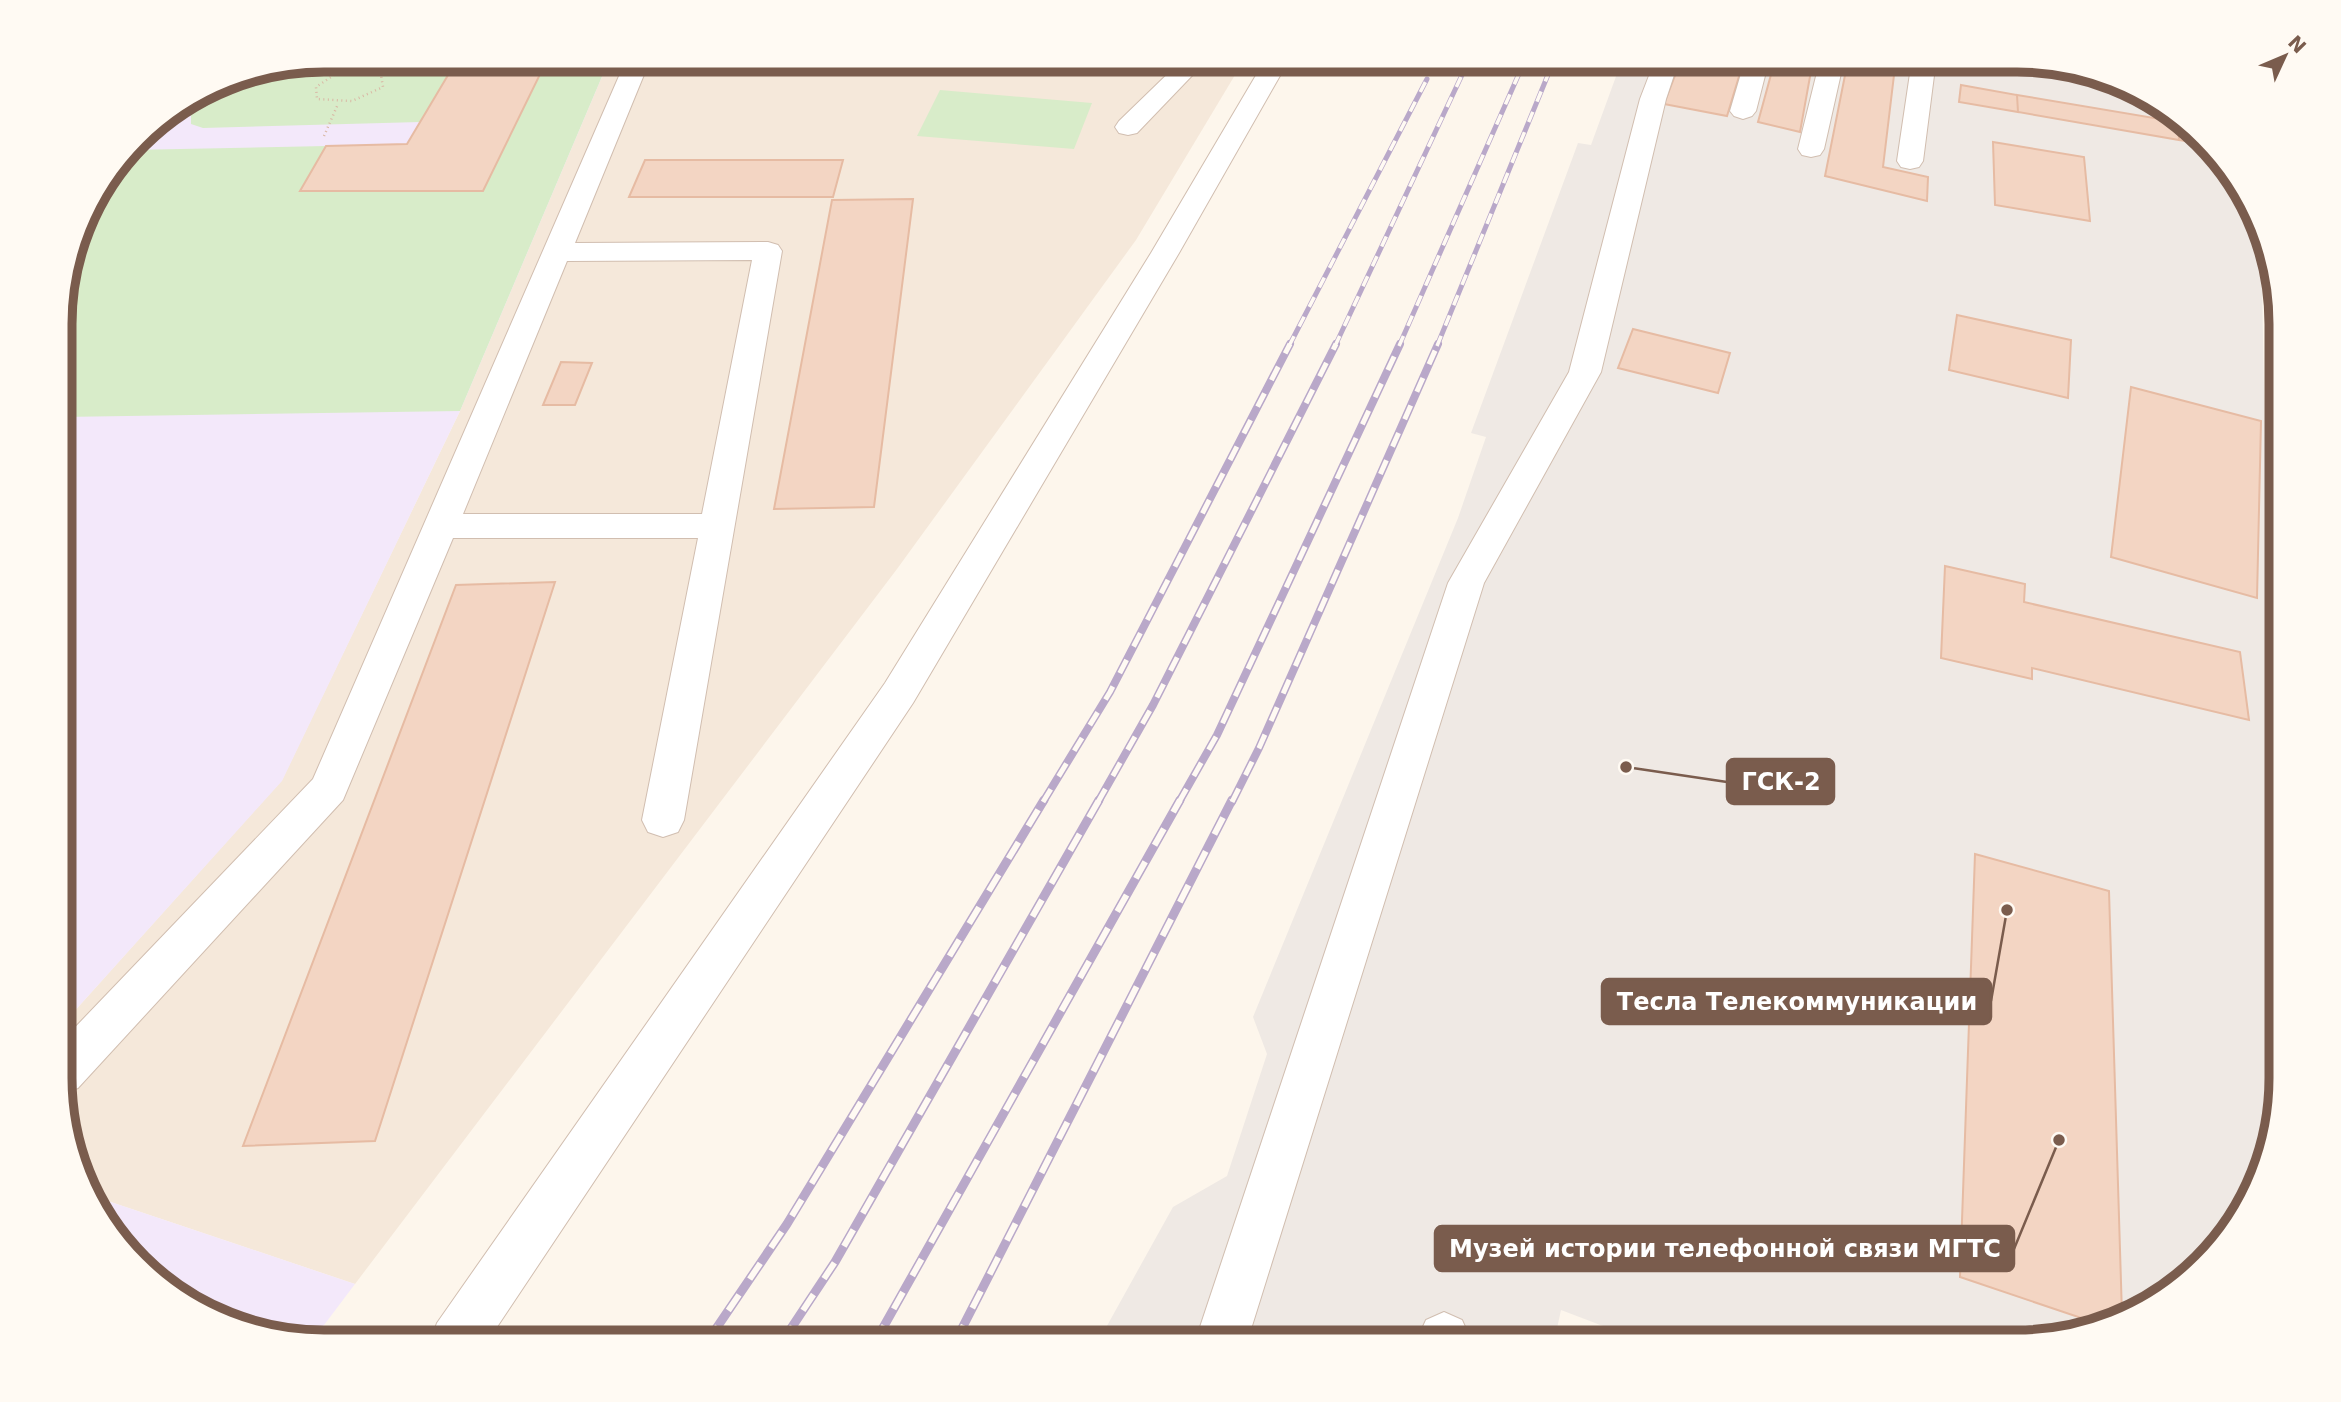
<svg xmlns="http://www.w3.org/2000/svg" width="2341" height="1402" viewBox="0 0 2341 1402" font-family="'DejaVu Sans',sans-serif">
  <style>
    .residential { fill: #f5e8da }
    .industrial { fill: #efe9e4 }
    .education { fill: #f3e8fa }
    .green { fill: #d8ecc9 }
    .building { fill: #f3d5c3; stroke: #e6bba3; stroke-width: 2 }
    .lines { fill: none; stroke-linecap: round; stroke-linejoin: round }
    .minor-casing { stroke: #d1beb0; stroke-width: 2 }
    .path { stroke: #d9b8a5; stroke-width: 2.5; stroke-dasharray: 1 3.5; stroke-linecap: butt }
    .minor { fill: #fff; fill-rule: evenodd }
    .rail-far2-casing { stroke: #b9a8c9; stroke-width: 5 }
    .rail-far1-casing { stroke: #b9a8c9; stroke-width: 8 }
    .rail-casing { stroke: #b9a8c9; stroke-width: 9 }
    .rail-far2 { stroke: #fffaf3; stroke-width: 3.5; stroke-dasharray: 11; stroke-linecap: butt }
    .rail-far1 { stroke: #fffaf3; stroke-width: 5; stroke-dasharray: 15; stroke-linecap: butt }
    .rail { stroke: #fffaf3; stroke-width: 6; stroke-dasharray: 19; stroke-linecap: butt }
    .rim { fill: none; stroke: #7a5c4d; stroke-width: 9 }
    .leader { fill: none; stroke: #7a5c4d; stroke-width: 2.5 }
    .callout-dot { fill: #7a5c4d; stroke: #fffaf3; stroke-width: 2.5 }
    .callout { fill: #7a5c4d; stroke: #7a5c4d; stroke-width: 2.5 }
    .callout-label { font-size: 24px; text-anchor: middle; font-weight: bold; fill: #fff }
  </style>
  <rect width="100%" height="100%" fill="#fdf6ec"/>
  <!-- residential -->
  <path class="residential" d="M609 60H1244L1136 240 897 569 355 1284 93 1196 62 1113V1025L282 780 460 411Z"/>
  <!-- industrial -->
  <path class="industrial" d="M1622 60H2018L2086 69 2150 95 2237 177 2261 226 2277 1107 2246 1211 2204 1265 2150 1307 2034 1342H1645L1561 1310 1554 1342H1098L1173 1207 1227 1176 1267 1054 1253 1017 1458 518 1486 437 1471 433 1578 143 1591 145Z"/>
  <!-- education -->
  <path class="education" d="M323 60H609L460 411 282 781 62 1025V289L87 206 149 125 223 79Z
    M93 1196 355 1284 312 1341 255 1333 191 1307 104 1225Z"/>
  <!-- green -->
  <path class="green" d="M323 60H457L420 122 203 128 191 124V115L204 104 256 73Z
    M547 60H609L460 411 62 417V289L87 206 130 150 326 146 301 190 482 191Z
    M940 90 1092 103 1074 149 917 136Z"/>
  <!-- building -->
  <path class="building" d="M457 60H547L483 191H300L326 146 407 144Z
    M1681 60H1744L1727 116 1664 104Z
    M1775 60H1813L1800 132 1758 122Z
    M1848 60H1865L1864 68 1894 75 1883 167 1928 177 1927 201 1825 176Z
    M2019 60 2086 69 2138 90 2018 70Z
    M1961 85 2017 95 2018 112 1959 102Z
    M2017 95 2178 122 2179 140 2018 112Z
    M2179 122 2201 144 2179 140Z
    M1993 142 2084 157 2090 221 1995 205Z
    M645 160H843L833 197H629Z
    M913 199 874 507 774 509 832 200Z
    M1957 315 2071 340 2068 398 1949 370Z
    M1633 329 1730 353 1718 393 1618 368Z
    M561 362 592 363 575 405H543Z
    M2131 387 2261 421 2257 598 2111 557Z
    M1945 566 2025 584 2024 602 2240 652 2249 720 2032 668V679L1941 658Z
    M555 582 375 1141 243 1146 456 585Z
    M1975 854 2109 891 2122 1315 2096 1323 1960 1277Z"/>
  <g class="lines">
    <defs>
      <path id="minor" d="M626 60H650L575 243 768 242 778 245 782 251 684 820 678 832 663 837 648 832 642 820 698 538H453L343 800 78 1088 62 1094V1041L313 779ZM752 260 702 514H463L567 261Z
        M1182 60H1207L1137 133 1128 135 1119 133 1115 127 1119 121Z
        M1265 60H1289L1179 253 913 703 487 1342H430L437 1323 885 683 1151 253Z
        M1655 60H1679L1666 99 1601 372 1484 583 1247 1342H1195L1448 583 1569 372 1640 99Z
        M1745 60H1769L1756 111 1752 116 1743 119 1734 116 1730 111Z
        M1820 60H1844L1824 149 1820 155 1811 157 1802 155 1798 149Z
        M1912 60H1936L1923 161 1919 167 1910 169 1901 167 1897 161Z
        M1444 1312 1462 1320 1470 1338 1468 1342H1416L1426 1320Z"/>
    </defs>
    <!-- minor casing -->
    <use href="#minor" class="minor-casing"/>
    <!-- path -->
    <path class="path" d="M361 70 381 75 383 87 352 101 317 99 316 87 334 75Z
      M361 70 366 60
      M324 136 338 104"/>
    <!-- minor -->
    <use href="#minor" class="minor"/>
    <defs>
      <path id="rail-far2" d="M1289 346 1427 79
        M1335 346 1469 60
        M1399 346 1525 60
        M1437 346 1554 60"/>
      <path id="rail-far1" d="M1043 802 1110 692 1290 344
        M1098 802 1153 705 1336 344
        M1179 802 1217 735 1400 344
        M1232 802 1259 748 1438 344"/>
      <path id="rail" d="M707 1342 787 1224 1044 800
        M782 1342 835 1262 1099 800
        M875 1342 1180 800
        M955 1342 1232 800"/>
    </defs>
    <!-- rail-far2 casing -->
    <use href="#rail-far2" class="rail-far2-casing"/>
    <!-- rail-far1 casing -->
    <use href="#rail-far1" class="rail-far1-casing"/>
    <!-- rail casing -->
    <use href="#rail" class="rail-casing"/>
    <!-- rail-far2 -->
    <use href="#rail-far2" class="rail-far2"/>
    <!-- rail-far1 -->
    <use href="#rail-far1" class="rail-far1"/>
    <!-- rail -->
    <use href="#rail" class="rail"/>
  </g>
  <!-- crop -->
  <path d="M0 0H2341V1402H0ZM324 72H2017A252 252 0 0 1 2269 324V1078A252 252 0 0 1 2017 1330H324A252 252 0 0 1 72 1078V324A252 252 0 0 1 324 72Z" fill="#fffaf3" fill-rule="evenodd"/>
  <path class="rim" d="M324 72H2017A252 252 0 0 1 2269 324V1078A252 252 0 0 1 2017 1330H324A252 252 0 0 1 72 1078V324A252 252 0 0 1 324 72Z"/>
  <!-- callouts -->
  <path class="leader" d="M1626 767L1727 782M2007 910L1991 1001M2059 1140L2014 1249"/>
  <g class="callout-dot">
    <circle cx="1626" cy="767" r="7"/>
    <circle cx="2007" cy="910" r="7"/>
    <circle cx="2059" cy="1140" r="7"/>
  </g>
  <g class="callout">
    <rect x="1727" y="759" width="107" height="45" rx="7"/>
    <rect x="1602" y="979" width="389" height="45" rx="7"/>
    <rect x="1435" y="1226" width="579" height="45" rx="7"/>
  </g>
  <g class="callout-label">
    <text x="1781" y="790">ГСК-2</text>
    <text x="1797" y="1010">Тесла Телекоммуникации</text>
    <text x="1725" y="1257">Музей истории телефонной связи МГТС</text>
  </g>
  <!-- north arrow -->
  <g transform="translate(2285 56) rotate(46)" stroke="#fffaf3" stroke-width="5" paint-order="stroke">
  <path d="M0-5L12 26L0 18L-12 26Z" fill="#7a5c4d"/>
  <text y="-10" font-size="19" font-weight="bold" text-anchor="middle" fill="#7a5c4d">N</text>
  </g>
</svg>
